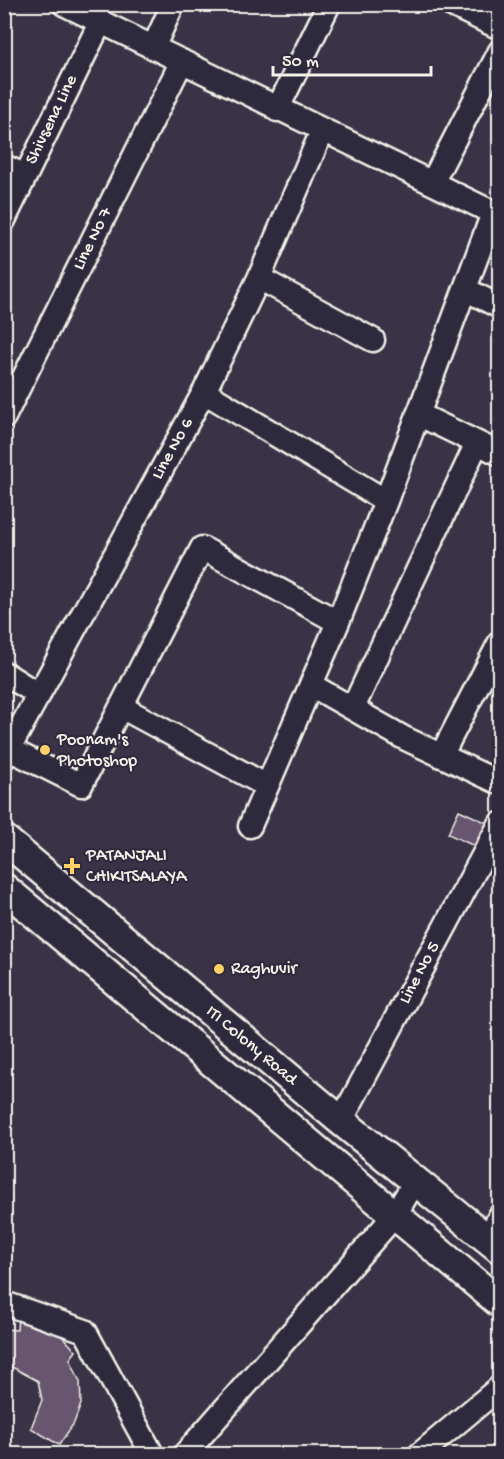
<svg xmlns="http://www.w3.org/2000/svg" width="504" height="1459" viewBox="0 0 504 1459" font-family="'Gochi Hand',sans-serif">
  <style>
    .building { fill: #685670; stroke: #f4f1e8; stroke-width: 1.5 }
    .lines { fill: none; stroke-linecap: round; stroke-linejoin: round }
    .minor-casing { stroke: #f4f1e8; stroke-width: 27 }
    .major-casing { stroke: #f4f1e8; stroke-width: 33 }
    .minor { stroke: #2f2a3d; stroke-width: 22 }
    .major { stroke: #2f2a3d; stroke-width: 28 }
    .poi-dot { fill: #ffd166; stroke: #2f2a3d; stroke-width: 2 }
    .labels { text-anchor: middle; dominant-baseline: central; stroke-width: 4.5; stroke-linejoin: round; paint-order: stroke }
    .street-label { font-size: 18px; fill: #f4f1e8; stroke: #2f2a3d }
    .poi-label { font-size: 18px; fill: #f4f1e8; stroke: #2f2a3d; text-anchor: start }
  </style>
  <rect width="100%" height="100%" fill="#3a3347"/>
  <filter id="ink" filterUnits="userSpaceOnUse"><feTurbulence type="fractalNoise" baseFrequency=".0167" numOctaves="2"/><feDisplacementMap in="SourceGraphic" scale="12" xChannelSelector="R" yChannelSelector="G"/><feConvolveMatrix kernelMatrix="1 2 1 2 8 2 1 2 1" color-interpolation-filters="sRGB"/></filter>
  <g filter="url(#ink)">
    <!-- building -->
    <path class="building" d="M459 810 494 826 483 850 448 834Z
      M18 1316 56 1330 76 1351 70 1359 80 1382 81 1404 74 1423 59 1445 31 1428 42 1400 38 1381 12 1367H4V1329L17 1330Z"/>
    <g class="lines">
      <defs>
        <path id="minor" d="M64 4 500 216
          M450 4 500 28
          M154 46 173 4
          M277 110 329 4
          M4 166 25 176
          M432 183 500 51
          M4 220 101 21
          M259 278 373 340
          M465 289 500 307
          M204 392 386 501
          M418 414 500 454
          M4 417 182 61
          M4 673 39 695
          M311 685 404 738 500 783
          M123 708 267 786
          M353 708 477 443
          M9 749 81 785 202 548 338 622
          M441 756 500 642
          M4 758 204 392 259 278 322 131
          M250 826 338 622 386 501 493 213
          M341 1121 500 824
          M487 1240 500 1216
          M4 1303 85 1331 152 1454
          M185 1454 395 1215 415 1181
          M420 1454 500 1387"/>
        <path id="major" d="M4 839 341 1121 500 1249
          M4 888 500 1303"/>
      </defs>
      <!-- minor casing -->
      <use href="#minor" class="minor-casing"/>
      <!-- major casing -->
      <use href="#major" class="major-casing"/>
      <!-- minor -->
      <use href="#minor" class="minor"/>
      <!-- major -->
      <use href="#major" class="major"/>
    </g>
  </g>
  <!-- markers -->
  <g class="poi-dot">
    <circle cx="45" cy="750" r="6"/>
    <path d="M69 857h6v6h6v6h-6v6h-6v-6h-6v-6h6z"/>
    <circle cx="219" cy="969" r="6"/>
  </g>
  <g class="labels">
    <!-- street labels -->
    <g class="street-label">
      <text transform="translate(52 120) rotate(-64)">Shivsena Line</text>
      <text transform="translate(93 239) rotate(-64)">Line No 7</text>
      <text transform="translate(173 449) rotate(-61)">Line No 6</text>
      <text transform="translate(420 973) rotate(-62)">Line No 5</text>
      <text transform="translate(251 1046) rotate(40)">ITI Colony Road</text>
    </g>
    <!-- poi labels -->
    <g class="poi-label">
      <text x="57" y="740">Poonam's<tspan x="57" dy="21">Photoshop</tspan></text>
      <text x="86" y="856">PATANJALI<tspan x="86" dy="21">CHIKITSALAYA</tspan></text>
      <text x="231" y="969">Raghuvir</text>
    </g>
  </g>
  <!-- margin -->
  <rect width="504" height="1459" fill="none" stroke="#2f2a3d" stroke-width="24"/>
  <rect x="12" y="12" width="480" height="1435" fill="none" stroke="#f4f1e8" stroke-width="2" filter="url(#ink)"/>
  <!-- scale -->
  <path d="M273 66v9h158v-9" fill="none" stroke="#f4f1e8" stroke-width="3"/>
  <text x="282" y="66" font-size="18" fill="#f4f1e8" stroke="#2f2a3d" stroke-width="4.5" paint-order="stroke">50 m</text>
</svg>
